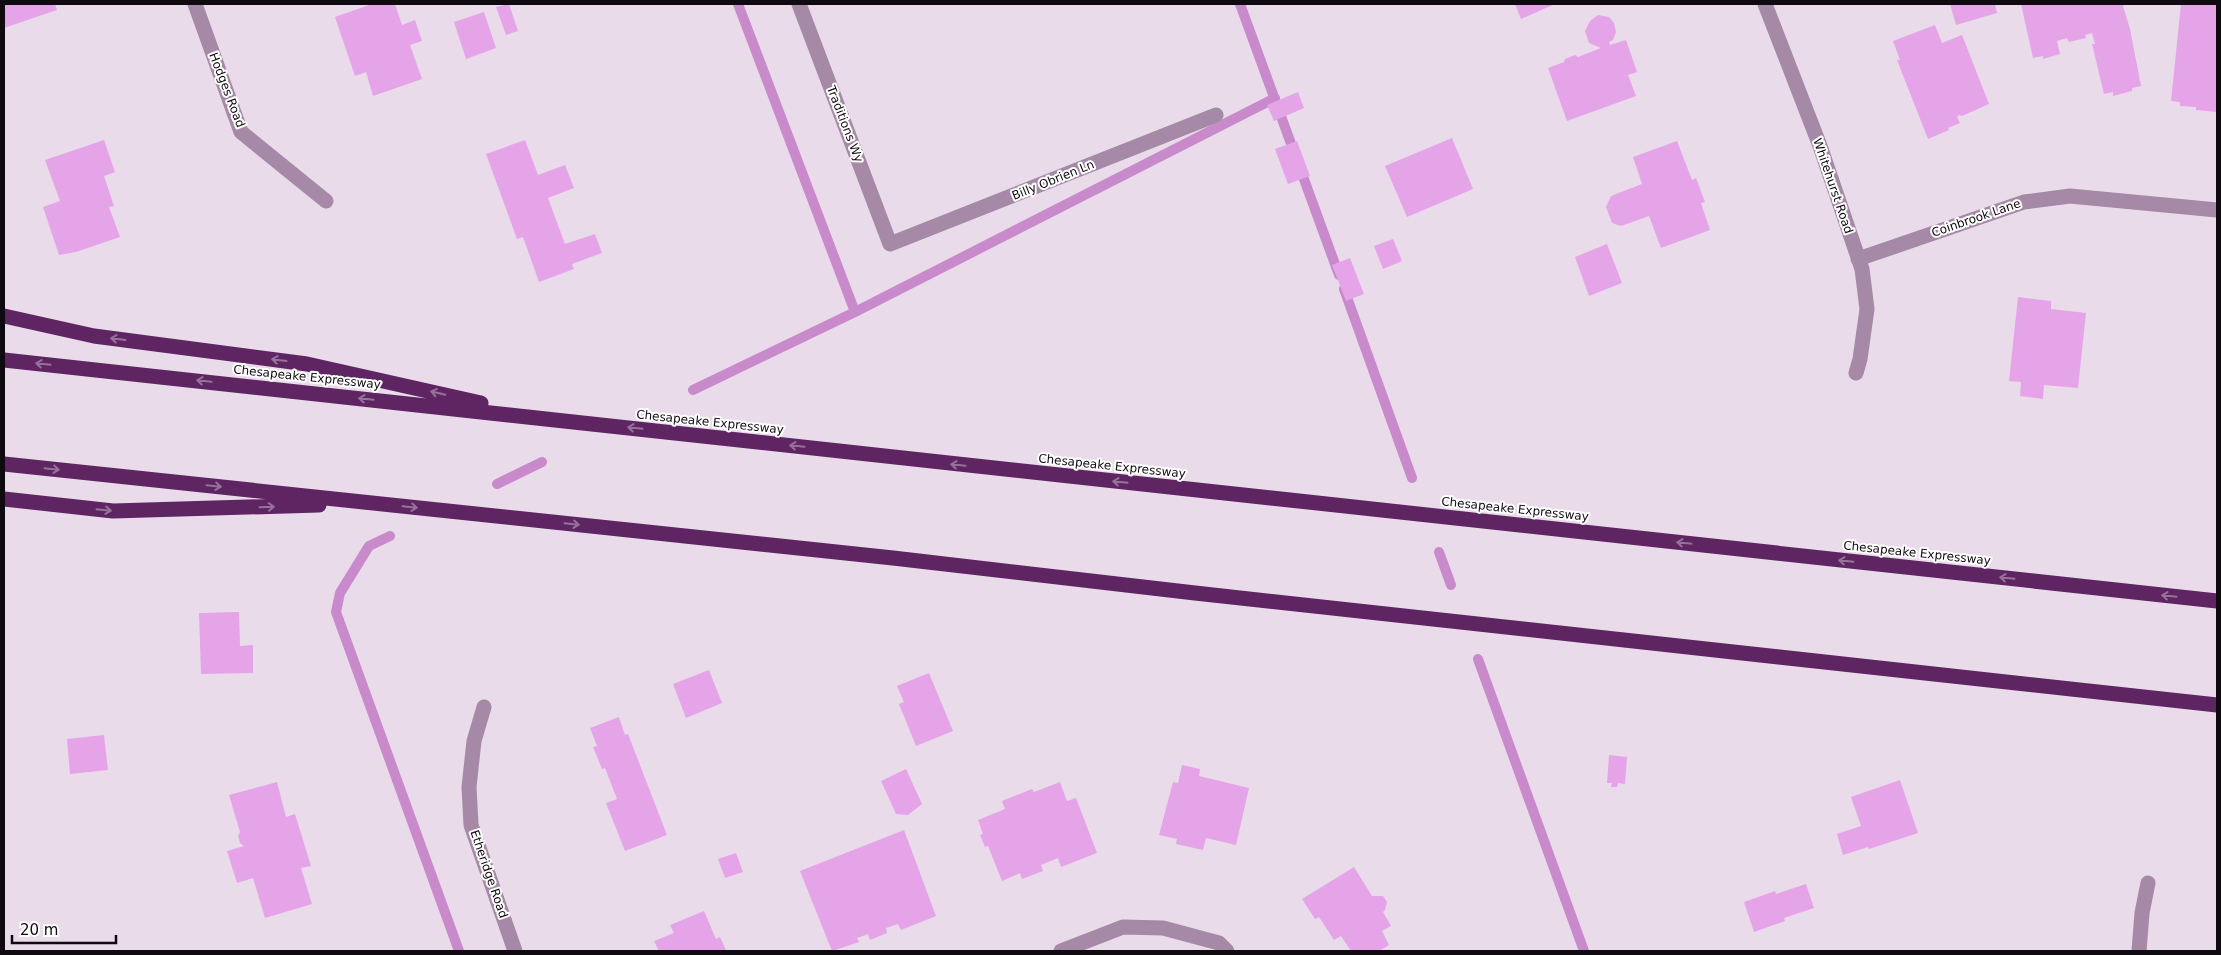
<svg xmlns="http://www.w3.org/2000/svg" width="2221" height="955" viewBox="0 0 2221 955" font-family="'DejaVu Sans',sans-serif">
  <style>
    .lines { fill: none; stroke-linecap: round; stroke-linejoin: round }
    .stream { stroke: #c98acc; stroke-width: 10 }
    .building { fill: #e5a4e8 }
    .minor { stroke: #a589a6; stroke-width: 15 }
    .highway { stroke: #5e2562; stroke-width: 15 }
    .oneway { stroke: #967199 }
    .labels { text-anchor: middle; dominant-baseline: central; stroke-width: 4; stroke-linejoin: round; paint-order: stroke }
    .street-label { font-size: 12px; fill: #0f0a0f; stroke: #fff }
  </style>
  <rect width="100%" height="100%" fill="#e9dbea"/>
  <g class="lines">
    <!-- stream -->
    <path class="stream" d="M738 4 855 312
      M1240 4 1339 275
      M1344 289 1412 478
      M693 390 855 312 1275 98
      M497 484 542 462
      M390 536 369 546 340 593 336 612 459 951
      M1439 552 1451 585
      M1478 659 1584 951"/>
  </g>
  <!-- building -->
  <path class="building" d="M4 4H55L57 10 4 28Z
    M372 4H395L402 25 415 20 422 41 410 45 422 79 373 96 366 72 355 76 335 17Z
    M509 4 518 31 506 35 496 7Z
    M1515 4H1555L1521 19Z
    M1950 4H1995L1997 13 1956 25Z
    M2021 4H2124L2123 6 2130 29 2141 86 2132 88V91L2113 96V92L2104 94 2092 44H2095L2092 33 2085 35 2086 38 2069 42 2067 38 2057 41 2060 54 2043 59V56L2033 58Z
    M2181 4H2217V112L2196 110V107L2180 106V102L2171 101Z
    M484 12 496 48 466 59 454 22Z
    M1598 15 1609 17 1614 23 1616 32 1613 40 1609 42 1610 45 1626 40 1637 72 1628 75 1636 96 1567 121 1548 68 1564 62 1565 59 1575 55 1578 57 1601 48 1589 43 1585 31 1590 21Z
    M1935 25 1942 43 1962 35 1989 104 1962 116 1959 115 1957 117 1960 123 1948 128 1949 130 1928 139 1897 60H1900L1893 41Z
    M1298 92 1304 108 1274 121 1267 105Z
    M1452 138 1473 189 1407 217 1385 166Z
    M104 140 115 172 104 176 114 206 109 207 120 237 76 252 59 255 43 207 60 201 45 160Z
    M525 140 538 175 565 165 574 188 548 198 565 244 595 234 602 253 572 264 574 269 539 282 523 237 517 239 486 154Z
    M1297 141 1310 176 1288 184 1275 149Z
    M1677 141 1692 180 1696 178 1705 202 1701 203 1710 230 1661 248 1649 216 1621 226 1612 223 1606 207 1611 196 1642 184 1633 157Z
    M1393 239 1402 261 1383 269 1374 246Z
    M1607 244 1622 283 1589 296 1575 257Z
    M1350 258 1364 294 1346 301 1332 265Z
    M2018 297 2051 301V309L2086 313 2078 388 2044 385 2043 399 2020 396 2021 382 2009 381Z
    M239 612 240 646 253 645V673L201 674 199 613Z
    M709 670 722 703 686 718 673 684Z
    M929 673 953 731 916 746 899 704 904 702 897 686Z
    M619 717 625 735 628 734 667 835 625 851 606 803 617 799 605 768 602 769 593 747 597 746 590 728Z
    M104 735 108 770 70 774 67 739Z
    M1609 755 1627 757 1625 784 1618 783 1617 787H1611L1612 783H1607Z
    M1182 765 1200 769 1199 776 1249 788 1236 845 1206 838 1203 850 1176 844 1177 839 1159 835 1173 782 1178 783Z
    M906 769 922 804 908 815 896 814 881 781Z
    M1900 780 1918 833 1869 849 1868 847 1843 855 1837 834 1861 826 1851 797Z
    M277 782 286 817 295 814 311 866 301 868 312 904 265 918 253 878 237 883 227 851 244 846 240 843 238 836 240 832 229 795Z
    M1060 782 1067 801 1076 798 1097 853 1061 867 1058 858 1041 865 1043 871 1022 879 1020 873 1002 881 988 846 985 847 980 835 983 834 978 820 1005 809 1002 801 1032 789 1034 792Z
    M904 830 936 916 901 930 898 924 886 928 887 933 870 940 868 934 857 938 859 942 832 951 800 871Z
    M736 853 743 872 725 878 718 859Z
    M1354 867 1372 896H1383L1387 902 1385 910 1383 912 1391 926 1382 931 1389 945 1379 951H1351L1341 936 1334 940 1319 917 1315 919 1302 899Z
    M1806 884 1814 908 1784 918 1785 921 1754 932 1744 902 1775 891 1776 894Z
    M704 911 716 939 720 937 726 950 659 951 654 941 674 933 670 925Z"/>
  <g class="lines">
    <!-- minor -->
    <path class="minor" d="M195 4 241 132 326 201
      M799 4 890 244 1216 115
      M1765 4 1820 146 1862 269 1867 309 1860 359 1856 373
      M1858 259 2024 202 2070 196 2217 210
      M484 707 474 741 469 787 471 825 515 951
      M1061 951 1123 927 1163 928 1219 943 1227 951
      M2139 951 2142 913 2148 883"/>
    <!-- highway -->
    <path class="highway" d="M4 316 94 336 307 364 481 403
      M4 360 2217 601
      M4 464 893 558 1195 593 2217 705
      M4 499 113 511 319 505"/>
  </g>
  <!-- one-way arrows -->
  <defs><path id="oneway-shaft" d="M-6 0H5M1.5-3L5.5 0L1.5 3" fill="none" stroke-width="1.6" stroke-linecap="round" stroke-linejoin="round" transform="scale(1.25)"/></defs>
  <g class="oneway">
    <use href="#oneway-shaft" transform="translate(118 339) rotate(-173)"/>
    <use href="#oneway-shaft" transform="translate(279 360) rotate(-173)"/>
    <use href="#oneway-shaft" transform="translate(43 364) rotate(-174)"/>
    <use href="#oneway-shaft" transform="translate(204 381) rotate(-174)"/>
    <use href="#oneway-shaft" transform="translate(438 393) rotate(-167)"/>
    <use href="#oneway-shaft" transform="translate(366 399) rotate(-174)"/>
    <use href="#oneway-shaft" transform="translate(635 428) rotate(-174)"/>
    <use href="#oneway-shaft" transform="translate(797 446) rotate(-174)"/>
    <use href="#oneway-shaft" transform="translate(958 465) rotate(-174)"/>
    <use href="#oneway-shaft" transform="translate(52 469) rotate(6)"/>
    <use href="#oneway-shaft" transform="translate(1120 482) rotate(-174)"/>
    <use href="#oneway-shaft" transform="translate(214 486) rotate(6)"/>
    <use href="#oneway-shaft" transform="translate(267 507) rotate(-2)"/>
    <use href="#oneway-shaft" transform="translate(410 507) rotate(6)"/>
    <use href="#oneway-shaft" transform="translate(104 510) rotate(6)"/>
    <use href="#oneway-shaft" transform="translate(572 524) rotate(6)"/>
    <use href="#oneway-shaft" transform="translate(1684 543) rotate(-174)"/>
    <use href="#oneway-shaft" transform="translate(1846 561) rotate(-174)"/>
    <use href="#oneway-shaft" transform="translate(2007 578) rotate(-174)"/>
    <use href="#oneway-shaft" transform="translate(2169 596) rotate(-174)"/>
  </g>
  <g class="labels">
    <!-- street labels -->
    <g class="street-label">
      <text transform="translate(227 90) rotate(69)">Hodges Road</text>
      <text transform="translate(845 124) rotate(69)">Traditions Wy</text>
      <text transform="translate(1053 180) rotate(-22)">Billy Obrien Ln</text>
      <text transform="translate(1833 186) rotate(71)">Whitehurst Road</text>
      <text transform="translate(1976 218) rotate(-19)">Coinbrook Lane</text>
      <text transform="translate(307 377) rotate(6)">Chesapeake Expressway</text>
      <text transform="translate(710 422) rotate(6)">Chesapeake Expressway</text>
      <text transform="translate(1112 466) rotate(6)">Chesapeake Expressway</text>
      <text transform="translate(1515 509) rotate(6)">Chesapeake Expressway</text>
      <text transform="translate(1917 553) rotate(6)">Chesapeake Expressway</text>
      <text transform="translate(489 874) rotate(71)">Etheridge Road</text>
    </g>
  </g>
  <!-- border -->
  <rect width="2221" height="955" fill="none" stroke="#0f0a0f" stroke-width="10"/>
  <!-- scale -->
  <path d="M12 935v8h104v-8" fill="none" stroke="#0f0a0f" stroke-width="2.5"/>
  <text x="20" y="935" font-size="15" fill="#0f0a0f" stroke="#ffffff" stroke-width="4" paint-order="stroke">20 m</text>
</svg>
